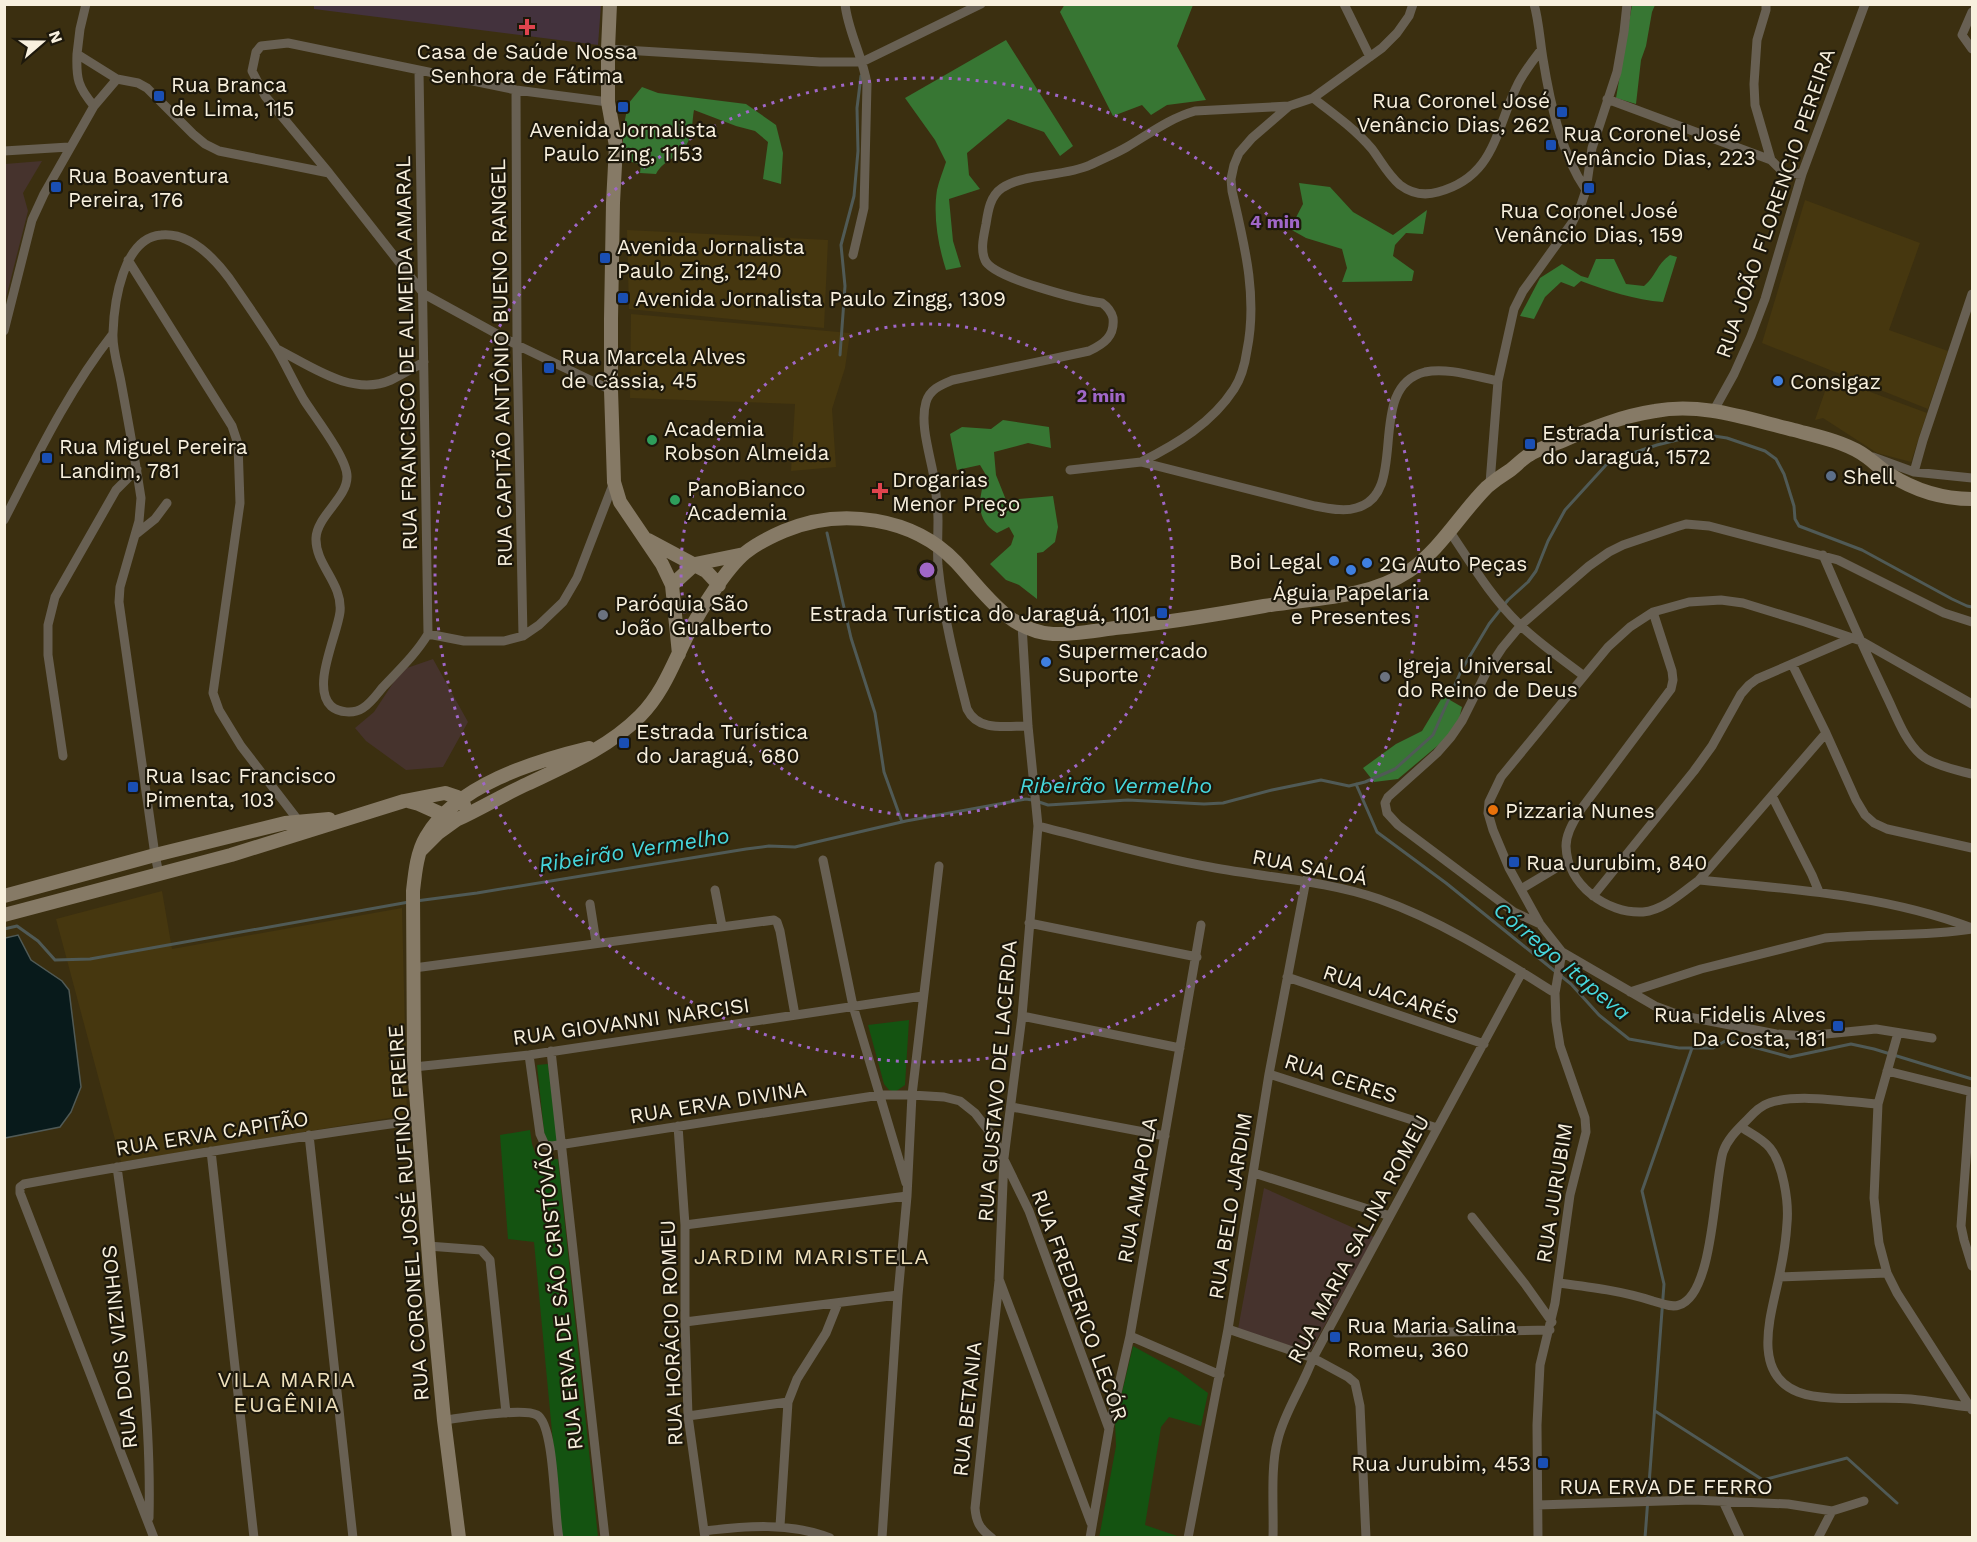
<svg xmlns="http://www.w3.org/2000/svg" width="1977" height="1542" viewBox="0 0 1977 1542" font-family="'Work Sans',sans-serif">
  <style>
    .built { fill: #46370f }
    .education { fill: #46332d }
    .medical { fill: #43323d }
    .green { fill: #145311 }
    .forest { fill: #377633 }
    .water { fill: #081a1b; stroke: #505a56; stroke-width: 1.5 }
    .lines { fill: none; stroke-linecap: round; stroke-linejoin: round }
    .stream { stroke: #505a56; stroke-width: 3 }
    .street { stroke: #686053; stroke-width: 9 }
    .secondary { stroke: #867a66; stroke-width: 14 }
    .ring { fill: none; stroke: #a067c8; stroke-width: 3; stroke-dasharray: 3 6 }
    .health-dot { fill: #e0444e; stroke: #1d180b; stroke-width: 2 }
    .transit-dot { fill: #1a4fb4; stroke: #1d180b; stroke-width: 2 }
    .shop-dot { fill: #3f7fe0; stroke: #1d180b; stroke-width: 2 }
    .leisure-dot { fill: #2e9e5b; stroke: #1d180b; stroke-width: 2 }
    .service-dot { fill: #5c6f8a; stroke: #1d180b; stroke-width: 2 }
    .worship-dot { fill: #6b7280; stroke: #1d180b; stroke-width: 2 }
    .food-dot { fill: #e8710a; stroke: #1d180b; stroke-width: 2 }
    .labels { text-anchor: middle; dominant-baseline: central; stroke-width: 4.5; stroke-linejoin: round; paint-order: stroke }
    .poi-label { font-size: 21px; fill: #f8f0de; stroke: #1d180b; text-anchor: start }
    .street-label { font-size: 21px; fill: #f8f0de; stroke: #1d180b }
    .water-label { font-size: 22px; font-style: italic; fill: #46d7dd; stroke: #1d180b }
    .neighbourhood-label { font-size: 22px; letter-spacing: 1.5px; fill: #efe1bd; stroke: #1d180b }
    .centre { fill: #a067c8; stroke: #1d180b; stroke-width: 3 }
    .ring-label { font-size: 18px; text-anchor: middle; font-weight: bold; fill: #a067c8; stroke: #1d180b; stroke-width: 4.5; stroke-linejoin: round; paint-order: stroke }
  </style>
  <rect width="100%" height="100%" fill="#3b2f10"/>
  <!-- built -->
  <path class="built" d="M1805 200 1920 243 1889 330 1948 351 1928 409 1762 343Z
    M627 230 828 240 824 328 629 309Z
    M631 314 850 333 845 368 832 409 836 467 791 471 795 404 630 398Z
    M1830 377 1927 413 1911 462 1877 453 1823 418 1815 420Z
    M162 891 172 949 402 908 407 1115 121 1162 56 919Z"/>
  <!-- education -->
  <path class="education" d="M42 161 23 193 28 211 5 302V164Z
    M433 659 468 722 443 767 406 770 366 741 355 728 374 712 395 680 407 668Z
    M1264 1188 1374 1237 1310 1352 1238 1329Z"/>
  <!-- medical -->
  <path class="medical" d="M314 5H601L598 45 314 9Z"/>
  <!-- green -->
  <path class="green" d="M909 1020 905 1085 895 1092 889 1090 884 1084 868 1025Z
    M548 1064 558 1144 545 1141 537 1065Z
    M530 1130 532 1144 536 1155 545 1160 558 1159 598 1537H562L534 1242 508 1239 500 1135Z
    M1133 1346 1178 1371 1208 1393 1201 1426 1169 1417 1161 1427 1145 1525 1180 1537 1099 1538 1116 1446 1115 1422Z"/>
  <!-- forest -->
  <path class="forest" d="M1065 4 1193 5 1177 46 1206 100 1167 105 1151 115 1142 105 1113 116 1060 12Z
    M1632 5H1655L1652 12 1646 46 1641 60 1636 104 1616 98Z
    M1006 40 1073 146 1060 156 1044 132 1008 119 967 153 969 175 980 189 949 199 953 241 961 267 946 270C938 245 933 216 937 190 939 181 943 171 946 162L935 140 905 98Z
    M642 87 658 93 746 104 776 125 783 153 781 184 763 179 768 142 755 131 736 126 694 110C692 120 693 134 687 144 679 158 664 159 656 174L640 173 641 165 623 159V130L628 104Z
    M1299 183 1330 187 1353 212 1393 235 1427 210 1423 234 1406 233 1395 245 1393 256 1414 271 1412 281 1342 282 1347 268 1342 249 1306 238 1290 229 1303 204Z
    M1670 255 1677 257 1663 302C1635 300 1608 291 1581 281L1574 287 1561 282 1545 297 1534 319 1520 316 1540 278 1562 264 1581 276 1588 278 1596 259H1614L1626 284 1644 286C1657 275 1656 265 1670 255Z
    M1003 420 1049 427 1051 448 1028 443 994 452 996 475 1006 500 1053 496 1058 527 1055 542 1043 552 1037 553V599L1019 585 1006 580 990 564 1011 545 1014 536 1009 527 997 533C974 520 979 496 986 475L980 465 957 470 950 434 962 427 991 429Z
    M1443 696 1462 707 1458 723 1442 742 1398 779 1374 782 1363 768 1396 744 1422 731Z"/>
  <!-- water -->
  <path class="water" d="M18 935 31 960 62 981 69 990 81 1087 71 1112 60 1127 5 1138V938Z"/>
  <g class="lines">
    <!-- stream -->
    <path class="stream" d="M840 355 845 286 841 245 854 196 858 151 857 108 861 76
      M827 533 851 638 875 713 884 772 902 822
      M1356 784 1377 832 1446 883 1556 972
      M1039 802 1048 805 1128 800 1204 804 1223 803 1272 790 1321 780 1349 786 1365 782 1395 769 1433 735 1461 671 1489 624 1508 600 1528 582 1536 571 1548 541 1565 510 1606 465 1621 457 1657 445 1701 434 1727 438 1765 451 1776 459 1784 474 1794 506 1795 519 1799 526 1862 550 1952 599 1967 606 1972 607
      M416 901 477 893 746 849 769 846 795 847 906 821 1026 799 1032 800
      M4 929 17 926 38 941 55 960 90 959 409 902
      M1561 976 1571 984 1599 1015 1629 1039 1679 1048H1713L1727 1040 1790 1057 1851 1044 1874 1049 1972 1079
      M1655 1411 1763 1480 1847 1458 1897 1503
      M1645 1538 1664 1284 1642 1191 1692 1048"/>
    <!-- street -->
    <path class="street" d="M86 4 80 29 77 54 117 79 138 83 147 88 193 134 205 144 219 151 329 173
      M845 4C848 32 863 57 867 84L864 208 853 255
      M1344 4 1370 57
      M1534 4C1539 21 1540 42 1543 59 1550 103 1561 153 1586 190
      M1766 4V10L1757 40 1754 84 1755 105 1771 160
      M1972 12 1962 35 1972 49
      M608 49 820 62H862L981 4
      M77 54C76 79 78 87 94 106
      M419 71 428 634
      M516 90 517 345 523 636
      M1313 98C1334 114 1355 129 1372 149 1381 161 1388 175 1400 185 1412 194 1424 196 1438 192 1494 177 1495 132 1516 88 1522 74 1532 62 1541 50
      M1607 99 1771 160 1784 173 1802 174
      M608 102 516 90 288 43 261 46 256 52 252 71 265 96 329 173 424 294 517 345 611 390
      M4 151 69 147
      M128 260 232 426 238 444 240 503 213 693 219 710 241 746 301 824
      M4 331 32 220 44 194 94 106 117 79
      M277 349C311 366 352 397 391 380 402 375 413 368 424 362
      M1714 410 1734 374 1751 336 1765 299 1802 174 1865 4
      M1873 457 1914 472 1972 478
      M1141 462C1177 444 1212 423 1234 389 1242 377 1245 364 1247 350 1258 296 1244 243 1232 191L1231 179 1234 165 1239 153 1252 138 1289 106 1313 98 1382 48 1397 33 1409 16 1413 4
      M1070 470 1141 462 1315 506C1328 508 1343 512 1356 508 1412 494 1363 387 1425 372 1448 367 1476 377 1498 381
      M1914 472 1923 440 1972 294
      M1490 483 1498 381 1514 309 1523 291 1572 223 1581 205 1586 190 1592 148 1617 72 1624 32 1627 4
      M4 520C37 456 68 391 112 335
      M1450 532C1471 563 1491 597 1519 624 1538 643 1562 659 1584 676L1501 777 1489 802 1488 813 1493 830 1509 868 1540 924 1562 952 1555 993 1556 1021 1560 1046 1585 1118 1586 1132 1570 1195 1555 1303 1540 1365 1537 1425 1538 1538
      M135 535 155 519 167 503
      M1823 555C1843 602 1864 649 1886 695 1896 715 1904 740 1921 755 1931 764 1959 771 1972 774
      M1653 612 1672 671 1673 680 1671 689 1579 812C1573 823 1566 834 1566 846 1567 885 1607 914 1643 912 1664 910 1683 892 1699 880L1826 733
      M1022 625 1028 726 1038 826 1022 1016 1004 1158 999 1279 1091 1523
      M1792 664 1826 733 1856 800 1865 815 1874 823 1887 829 1972 848
      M1584 676 1608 647 1630 627 1653 612 1689 602 1721 600 1743 603 1805 622 1861 641 1972 704
      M1028 726C1006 726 978 732 967 709 955 662 943 615 938 566 937 551 938 535 938 520 938 508 936 496 935 484 932 460 919 426 926 402 930 389 941 385 953 380L1089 351C1104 344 1115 336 1113 318 1111 311 1108 307 1102 303 1081 300 992 278 985 260 980 249 984 235 986 224 988 211 990 196 1002 188 1024 173 1064 177 1090 165 1102 159 1115 154 1127 147 1149 134 1170 118 1195 111L1289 106
      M63 756 48 655V625L55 597 116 490 137 469
      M1772 796 1812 875 1819 892
      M1038 826C1095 840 1153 857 1210 867 1267 878 1324 880 1379 899 1442 921 1499 958 1555 993
      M823 860 853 1006 906 1183
      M159 874 155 855 119 602 120 587 139 521 141 498C135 459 128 420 121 382 118 366 112 348 113 333 114 302 123 238 161 235 189 232 214 258 229 278 245 301 261 324 276 348 286 365 294 383 304 400 314 416 348 459 347 477 347 498 317 516 316 538 315 565 343 583 340 612 337 636 311 687 331 706 339 713 354 714 363 708 371 703 377 694 383 687 399 670 416 654 428 634L464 641H504L523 636 539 625 563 602 577 578 614 482
      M1699 880C1790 889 1886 895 1972 928
      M1521 889 1568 861
      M715 890 722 926
      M1593 896 1694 771 1712 746 1741 694 1749 685 1757 679 1852 638
      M590 904 596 942
      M1029 923 1197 957
      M1540 924 1514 912 1398 825 1387 813 1385 803 1388 797 1437 753 1451 737 1462 721 1487 671 1502 648 1521 625 1589 566 1609 552 1623 545 1676 527 1686 524 1709 526 1838 560 1944 613 1972 622
      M1562 952 1655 1006 1679 1015 1776 1034 1806 1036 1876 1029 1932 1038
      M414 968 774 920 777 922 780 931 795 1015
      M1287 977 1484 1044
      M1630 992 1701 969 1825 938C1874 933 1924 937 1972 929
      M1022 1016 1180 1048
      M1898 1033 1878 1104 1874 1198 1879 1243 1887 1273 1897 1293 1972 1410
      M551 1051 605 1538
      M529 1055 540 1134 545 1145 552 1146 880 1095H912L944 1097 960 1101 975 1113 992 1135 1029 1211 1109 1429 1090 1538
      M414 1067 529 1055 923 996
      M1887 1071 1972 1092
      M1269 1074 1437 1128
      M1971 1092 1961 1226 1964 1240 1972 1266
      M1012 1107 1165 1136
      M678 1126 685 1225V1322L688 1416 705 1538
      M1741 1127C1750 1133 1763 1139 1770 1148 1783 1164 1789 1202 1787 1223 1786 1240 1783 1259 1779 1277 1772 1312 1750 1373 1798 1392 1826 1403 1879 1396 1911 1399 1931 1401 1951 1405 1970 1407
      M309 1135 353 1538
      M211 1151 254 1538
      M117 1167C133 1283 152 1401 149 1518
      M1254 1173 1390 1216
      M1472 1217 1525 1284 1552 1322
      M685 1225 907 1196
      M428 1246 481 1250 490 1260 506 1413
      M1779 1277 1887 1273
      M1559 1283C1590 1287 1622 1291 1653 1301 1661 1303 1671 1308 1679 1305 1714 1295 1714 1182 1723 1152 1727 1140 1736 1131 1745 1122 1752 1115 1759 1106 1769 1103 1798 1093 1847 1102 1878 1104
      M685 1322 898 1295
      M1228 1329 1313 1358 1348 1377 1355 1383 1360 1406 1366 1538
      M1397 1333 1550 1330
      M1130 1336 1220 1375
      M688 1416 788 1402
      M444 1420C463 1418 523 1407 537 1415 555 1425 554 1515 559 1538
      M1109 1428 1130 1336 1201 925
      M1723 1501 1740 1538
      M1538 1505 1693 1500 1788 1504 1832 1511 1864 1501
      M780 1526 788 1402 797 1379 826 1333 838 1303
      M704 1531C746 1526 790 1522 830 1538
      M154 1538 20 1193V1187L24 1184C155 1160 287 1138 419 1120
      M882 1538 898 1295 907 1196 912 1095 939 866
      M992 1538C980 1529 976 1522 975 1508L999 1281
      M1188 1538 1228 1329 1269 1074 1306 880
      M1273 1538C1274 1508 1270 1467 1278 1439 1285 1411 1303 1386 1313 1358L1522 972
      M1818 1538 1832 1511"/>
    <!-- secondary -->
    <path class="secondary" d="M610 4 608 49V102L616 146 613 203 611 319V390L614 482 620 502 662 564 672 585 679 654
      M648 540 706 571 719 585
      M672 585 695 564 744 554
      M408 801 419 804 448 817
      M421 850 438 833 456 820C480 809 503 795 527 784 567 765 608 748 640 716 664 692 674 661 689 632 701 609 726 569 745 553 756 544 770 537 784 531 841 507 913 517 956 562 983 591 1009 632 1053 634 1073 635 1095 631 1115 628 1165 623 1214 615 1264 606 1312 598 1367 599 1409 571 1441 549 1460 514 1487 487 1494 481 1501 476 1509 471 1516 466 1522 459 1529 455 1539 448 1552 445 1562 441 1592 428 1622 416 1655 411 1702 402 1748 419 1794 430 1816 436 1841 441 1861 453 1871 459 1879 468 1889 474 1914 490 1943 499 1972 499
      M4 896 155 855 285 823 329 819
      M4 915 231 855 404 801 445 793 457 797 464 805
      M459 1538 444 1420 431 1283 414 1067 413 891C415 873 417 852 426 837 456 785 535 761 589 748"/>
  </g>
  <!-- distance rings -->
  <g class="ring">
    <circle cx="927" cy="570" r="246"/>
    <circle cx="927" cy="570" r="492"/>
  </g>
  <!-- markers -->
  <g class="health-dot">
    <path d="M524 18h6v6h6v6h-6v6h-6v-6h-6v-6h6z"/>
    <path d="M877 482h6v6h6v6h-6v6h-6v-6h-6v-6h6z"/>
  </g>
  <g class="transit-dot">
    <rect x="153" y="90" width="12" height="12" rx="3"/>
    <rect x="617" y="101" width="12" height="12" rx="3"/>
    <rect x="1556" y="106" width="12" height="12" rx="3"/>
    <rect x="1545" y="139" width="12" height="12" rx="3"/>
    <rect x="50" y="181" width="12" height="12" rx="3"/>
    <rect x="1583" y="182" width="12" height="12" rx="3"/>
    <rect x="599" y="252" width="12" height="12" rx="3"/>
    <rect x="617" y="292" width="12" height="12" rx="3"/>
    <rect x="543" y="362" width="12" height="12" rx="3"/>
    <rect x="1524" y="438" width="12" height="12" rx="3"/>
    <rect x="41" y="452" width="12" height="12" rx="3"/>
    <rect x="1156" y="607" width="12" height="12" rx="3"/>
    <rect x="618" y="737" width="12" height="12" rx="3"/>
    <rect x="127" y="781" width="12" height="12" rx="3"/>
    <rect x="1508" y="856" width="12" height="12" rx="3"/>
    <rect x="1832" y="1020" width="12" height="12" rx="3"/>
    <rect x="1329" y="1331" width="12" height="12" rx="3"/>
    <rect x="1537" y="1457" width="12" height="12" rx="3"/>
  </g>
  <g class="shop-dot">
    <circle cx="1778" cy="381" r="6"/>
    <circle cx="1334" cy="561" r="6"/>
    <circle cx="1367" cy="563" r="6"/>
    <circle cx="1351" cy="570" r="6"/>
    <circle cx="1046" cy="662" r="6"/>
  </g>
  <g class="leisure-dot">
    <circle cx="652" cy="440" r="6"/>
    <circle cx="675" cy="500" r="6"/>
  </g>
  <circle class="service-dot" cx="1831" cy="476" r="6"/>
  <g class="worship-dot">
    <circle cx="603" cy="615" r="6"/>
    <circle cx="1385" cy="677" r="6"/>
  </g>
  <circle class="food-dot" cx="1493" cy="810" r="6"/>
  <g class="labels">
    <!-- poi labels -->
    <g class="poi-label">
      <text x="527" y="51" text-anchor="middle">Casa de Saúde Nossa<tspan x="527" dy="24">Senhora de Fátima</tspan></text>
      <text x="171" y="84">Rua Branca<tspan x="171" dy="24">de Lima, 115</tspan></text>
      <text x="1550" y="100" text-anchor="end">Rua Coronel José<tspan x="1550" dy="24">Venâncio Dias, 262</tspan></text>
      <text x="623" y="129" text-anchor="middle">Avenida Jornalista<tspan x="623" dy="24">Paulo Zing, 1153</tspan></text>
      <text x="1563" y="133">Rua Coronel José<tspan x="1563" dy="24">Venâncio Dias, 223</tspan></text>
      <text x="68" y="175">Rua Boaventura<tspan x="68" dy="24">Pereira, 176</tspan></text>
      <text x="1589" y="210" text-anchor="middle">Rua Coronel José<tspan x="1589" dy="24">Venâncio Dias, 159</tspan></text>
      <text x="617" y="246">Avenida Jornalista<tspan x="617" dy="24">Paulo Zing, 1240</tspan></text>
      <text x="635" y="298">Avenida Jornalista Paulo Zingg, 1309</text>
      <text x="561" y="356">Rua Marcela Alves<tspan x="561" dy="24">de Cássia, 45</tspan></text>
      <text x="1790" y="381">Consigaz</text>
      <text x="664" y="428">Academia<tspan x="664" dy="24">Robson Almeida</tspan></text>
      <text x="1542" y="432">Estrada Turística<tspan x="1542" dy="24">do Jaraguá, 1572</tspan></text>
      <text x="59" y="446">Rua Miguel Pereira<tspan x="59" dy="24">Landim, 781</tspan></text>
      <text x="1843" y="476">Shell</text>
      <text x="892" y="479">Drogarias<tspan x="892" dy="24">Menor Preço</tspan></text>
      <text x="687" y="488">PanoBianco<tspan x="687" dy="24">Academia</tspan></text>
      <text x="1322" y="561" text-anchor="end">Boi Legal</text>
      <text x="1379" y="563">2G Auto Peças</text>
      <text x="1351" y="592" text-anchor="middle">Águia Papelaria<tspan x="1351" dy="24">e Presentes</tspan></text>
      <text x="615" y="603">Paróquia São<tspan x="615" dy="24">João Gualberto</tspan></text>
      <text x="1150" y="613" text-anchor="end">Estrada Turística do Jaraguá, 1101</text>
      <text x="1058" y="650">Supermercado<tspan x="1058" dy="24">Suporte</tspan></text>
      <text x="1397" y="665">Igreja Universal<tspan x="1397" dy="24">do Reino de Deus</tspan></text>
      <text x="636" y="731">Estrada Turística<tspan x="636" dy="24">do Jaraguá, 680</tspan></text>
      <text x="145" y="775">Rua Isac Francisco<tspan x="145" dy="24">Pimenta, 103</tspan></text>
      <text x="1505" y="810">Pizzaria Nunes</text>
      <text x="1526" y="862">Rua Jurubim, 840</text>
      <text x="1826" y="1014" text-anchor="end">Rua Fidelis Alves<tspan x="1826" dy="24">Da Costa, 181</tspan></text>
      <text x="1347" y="1325">Rua Maria Salina<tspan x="1347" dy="24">Romeu, 360</tspan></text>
      <text x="1531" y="1463" text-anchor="end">Rua Jurubim, 453</text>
    </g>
    <!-- street labels -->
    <g class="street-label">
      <text transform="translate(1775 203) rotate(-71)">RUA JOÃO FLORENCIO PEREIRA</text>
      <text transform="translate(406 353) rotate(-91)">RUA FRANCISCO DE ALMEIDA AMARAL</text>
      <text transform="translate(501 363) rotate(-91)">RUA CAPITÃO ANTÔNIO BUENO RANGEL</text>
      <text transform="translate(1310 867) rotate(11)">RUA SALOÁ</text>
      <text transform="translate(1391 994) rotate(19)">RUA JACARÉS</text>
      <text transform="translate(631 1021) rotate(-8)">RUA GIOVANNI NARCISI</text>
      <text transform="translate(1341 1078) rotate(18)">RUA CERES</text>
      <text transform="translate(997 1081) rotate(-85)">RUA GUSTAVO DE LACERDA</text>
      <text transform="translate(718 1102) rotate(-9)">RUA ERVA DIVINA</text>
      <text transform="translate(212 1133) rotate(-9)">RUA ERVA CAPITÃO</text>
      <text transform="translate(1137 1190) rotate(-80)">RUA AMAPOLA</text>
      <text transform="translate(1554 1193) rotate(-81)">RUA JURUBIM</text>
      <text transform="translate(1230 1206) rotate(-81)">RUA BELO JARDIM</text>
      <text transform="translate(408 1213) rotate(-94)">RUA CORONEL JOSÉ RUFINO FREIRE</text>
      <text transform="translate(1358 1239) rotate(-62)">RUA MARIA SALINA ROMEU</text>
      <text transform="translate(559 1296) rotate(-96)">RUA ERVA DE SÃO CRISTÓVÃO</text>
      <text transform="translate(1080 1305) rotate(70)">RUA FREDERICO LECÓR</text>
      <text transform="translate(671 1333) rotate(-92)">RUA HORÁCIO ROMEU</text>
      <text transform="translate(119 1347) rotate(-96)">RUA DOIS VIZINHOS</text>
      <text transform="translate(967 1409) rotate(-84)">RUA BETANIA</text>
      <text x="1666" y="1486">RUA ERVA DE FERRO</text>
    </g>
    <!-- water labels -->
    <g class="water-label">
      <text x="1116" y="785">Ribeirão Vermelho</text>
      <text transform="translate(634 850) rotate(-9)">Ribeirão Vermelho</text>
      <text transform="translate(1562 961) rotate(40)">Córrego Itapeva</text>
    </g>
    <!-- neighbourhood labels -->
    <g class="neighbourhood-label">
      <text x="812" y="1256">JARDIM MARISTELA</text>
      <text x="287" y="1379">VILA MARIA<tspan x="287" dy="25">EUGÊNIA</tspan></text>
    </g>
  </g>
  <circle cx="927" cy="570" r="9" class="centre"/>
  <g class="ring-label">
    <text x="1275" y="228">4 min</text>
    <text x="1101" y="402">2 min</text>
  </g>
  <!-- border -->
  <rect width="1977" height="1542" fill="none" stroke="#f8f0de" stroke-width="12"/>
  <!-- north arrow -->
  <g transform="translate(42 42) rotate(70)" stroke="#1d180b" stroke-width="4.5" paint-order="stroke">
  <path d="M0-4.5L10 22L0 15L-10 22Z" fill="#f8f0de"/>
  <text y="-9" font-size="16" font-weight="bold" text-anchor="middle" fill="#f8f0de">N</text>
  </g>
</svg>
